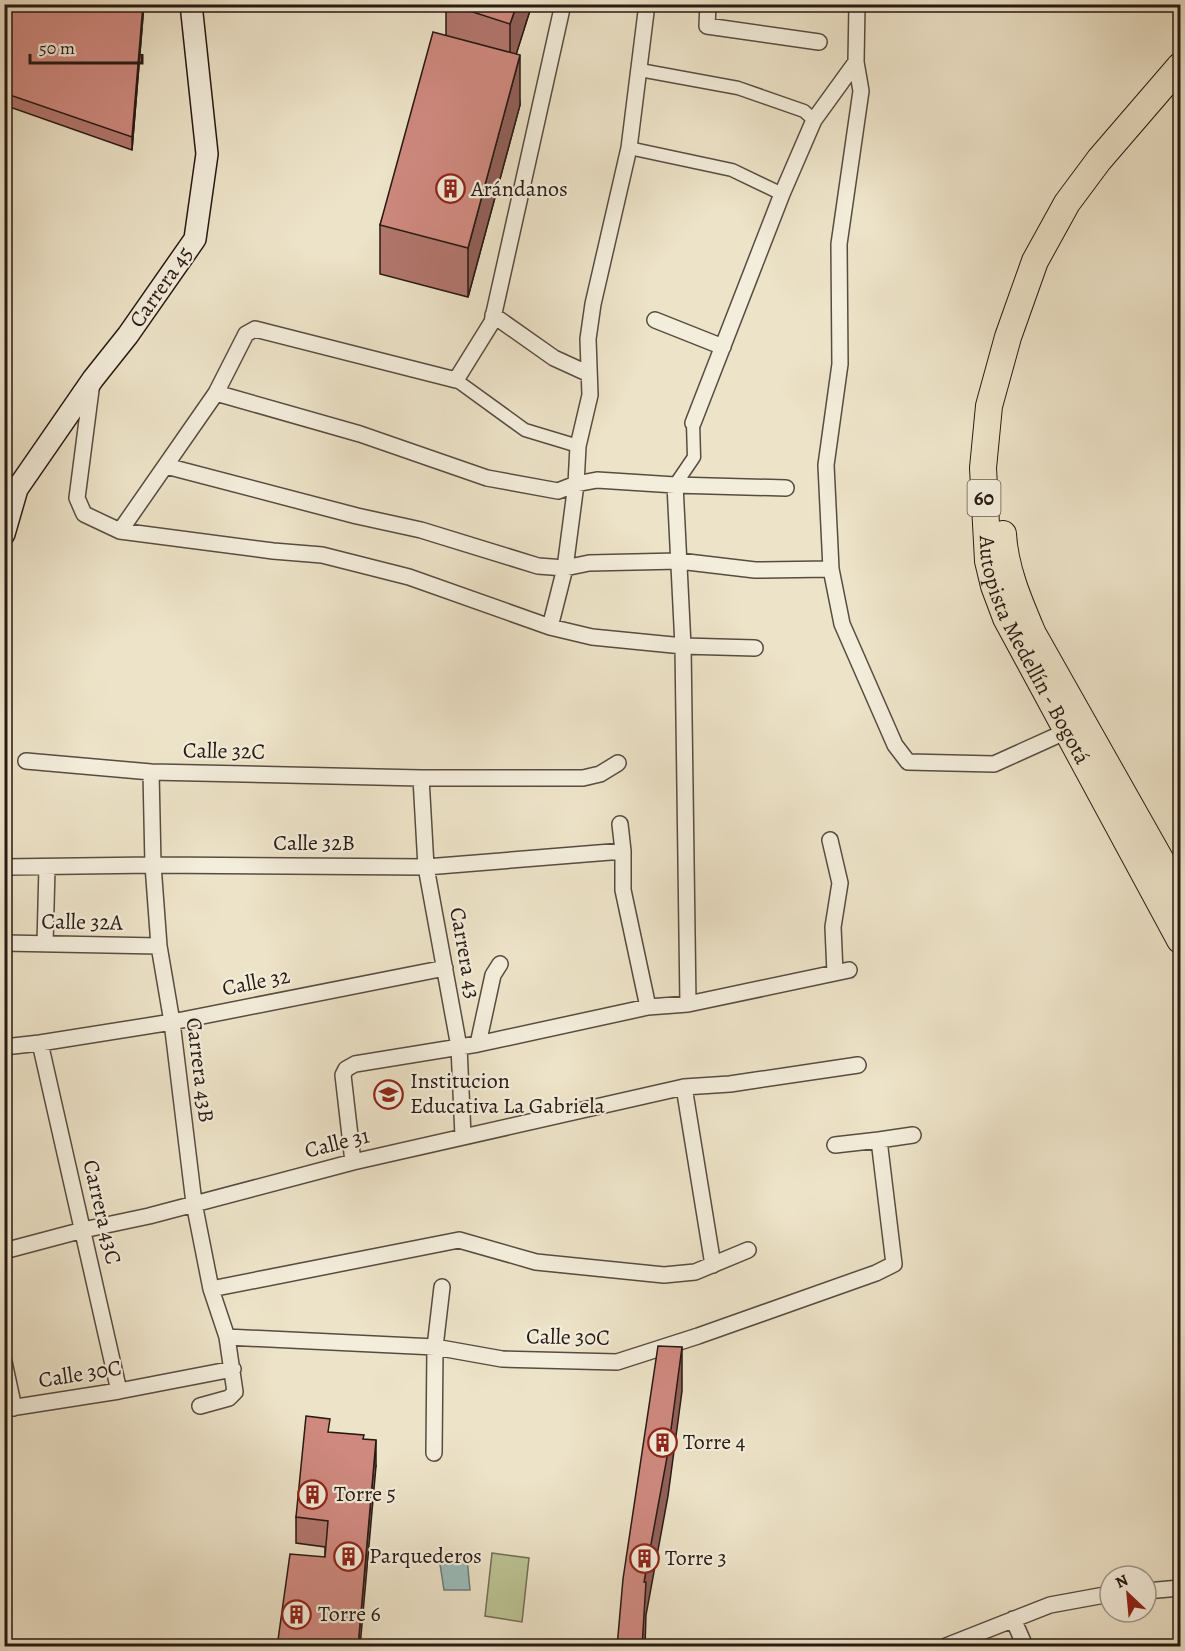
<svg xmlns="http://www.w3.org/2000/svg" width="1185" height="1651" viewBox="0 0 1185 1651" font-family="Alegreya,serif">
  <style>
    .green { fill: #bbc394; stroke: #716e54; stroke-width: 1.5 }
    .water { fill: #9abdbb; stroke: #6c7b78; stroke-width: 1.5 }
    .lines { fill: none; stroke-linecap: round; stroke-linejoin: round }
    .pedestrian-casing { stroke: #584c40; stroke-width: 15 }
    .minor-casing { stroke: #584c40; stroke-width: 18 }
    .secondary-casing { stroke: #271913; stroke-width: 24 }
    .trunk-casing { stroke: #271913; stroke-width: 28 }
    .pedestrian { stroke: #f3eddb; stroke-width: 12 }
    .minor { stroke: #f3eddb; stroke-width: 15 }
    .secondary { stroke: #f3eddb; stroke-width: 21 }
    .trunk { stroke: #ede3c8; stroke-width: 26 }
    .wall { fill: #b2766d; stroke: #271913; stroke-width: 1.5 }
    .shaded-wall { fill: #916059; stroke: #271913; stroke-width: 1.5 }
    .building { fill: #cf897f; stroke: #271913; stroke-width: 1.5 }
    .labels { text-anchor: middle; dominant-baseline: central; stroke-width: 4.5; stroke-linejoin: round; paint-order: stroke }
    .shield { fill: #f3eddb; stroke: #64594f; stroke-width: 1.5 }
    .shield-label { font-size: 21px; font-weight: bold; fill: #271913 }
    .poi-label { font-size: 22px; fill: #271913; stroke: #f3eddb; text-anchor: start }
    .street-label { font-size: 22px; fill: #271913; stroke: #f3eddb }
  </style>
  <rect width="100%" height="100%" fill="#ede3c8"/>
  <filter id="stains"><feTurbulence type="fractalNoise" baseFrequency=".00333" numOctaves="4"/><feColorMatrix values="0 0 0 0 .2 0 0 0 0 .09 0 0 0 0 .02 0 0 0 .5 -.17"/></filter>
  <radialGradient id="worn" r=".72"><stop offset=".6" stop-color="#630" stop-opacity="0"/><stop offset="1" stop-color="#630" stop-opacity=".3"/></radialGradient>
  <!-- green -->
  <path class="green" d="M492 1553 529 1558 522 1622 485 1616Z"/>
  <!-- water -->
  <path class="water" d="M467 1558 470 1590H444L440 1564Z"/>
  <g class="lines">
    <defs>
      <path id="pedestrian" d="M640 70 738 88 804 111 814 120
        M629 148 732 170 782 194
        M456 380 525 430 578 446
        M675 485 694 457 693 423"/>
      <path id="minor" d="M708 4 707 26 819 42
        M857 4 856 62 861 91 839 244 840 364 826 465 831 569 842 624 895 745 908 762 994 764 1067 731
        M493 315 554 358 589 374
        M655 320 723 347
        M92 382 77 498 84 514 120 531 273 551 322 555 409 577 550 627 592 637 683 646 755 648
        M216 393 360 434 487 478 558 491 576 484 597 480 675 485 786 488
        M693 423 782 194 814 120 856 62
        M166 466 357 516 421 530 538 566 565 568 589 563 679 561 755 570 831 569
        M675 485 683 646 688 1004
        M120 531 216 393 246 334 255 329 456 380 492 322 563 4
        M550 627 565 568 576 484 578 446 590 395 588 339 593 304 629 148 647 4
        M26 761 151 772 421 778H583L600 774 618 763
        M151 772 153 865 159 946 172 1022 194 1203 211 1289 227 1337 235 1392 229 1398 200 1406
        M421 778 426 867 459 1047 463 1136
        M620 824 623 851V890L648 1007
        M830 840 840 883 833 927 835 973
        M4 867 153 865 426 867 623 851
        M4 943 159 946
        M45 944 47 867
        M40 1043 119 1391
        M478 1044 493 975 500 964
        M4 1047 40 1043 172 1022 445 968
        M684 1087 713 1265
        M879 1140 913 1135
        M353 1162 343 1075 346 1069 355 1064 478 1044 648 1007 688 1004 849 970
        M4 1251 83 1230 149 1216 353 1162 684 1087 730 1084 858 1065
        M211 1289 459 1240 536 1262 664 1275 695 1272 748 1250
        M227 1337 435 1347 502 1359 617 1362 698 1336 876 1273 894 1264 879 1140 835 1145
        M4 1362 14 1408
        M4 1409 119 1391 233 1369
        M434 1453 435 1347 442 1287
        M1146 1591 1180 1588
        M1013 1619 1025 1646
        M946 1646 1050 1605 1110 1594"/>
      <path id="secondary" d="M4 534 17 489 93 379 128 335 195 239 207 154 191 4"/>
      <g id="trunk">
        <path id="s1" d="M1180 66 1099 160 1067 203 1035 261 1008 337 989 406 983 468 988 561 994 586 1006 618 1180 940"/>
        <path d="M1003 534C1005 569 1019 601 1033 634L1180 894"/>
      </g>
    </defs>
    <!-- pedestrian casing -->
    <use href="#pedestrian" class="pedestrian-casing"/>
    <!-- minor casing -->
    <use href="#minor" class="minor-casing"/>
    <!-- secondary casing -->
    <use href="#secondary" class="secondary-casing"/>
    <!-- trunk casing -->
    <use href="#trunk" class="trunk-casing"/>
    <!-- pedestrian -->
    <use href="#pedestrian" class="pedestrian"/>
    <!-- minor -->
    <use href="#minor" class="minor"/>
    <!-- secondary -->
    <use href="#secondary" class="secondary"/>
    <!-- trunk -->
    <use href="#trunk" class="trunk"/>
  </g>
  <!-- wall -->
  <path class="wall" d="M4 4H144L132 150 4 105Z
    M446 4H532L516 54 520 105 468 297 380 274V225L446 36Z
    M330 1433 364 1440 376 1466 325 1557V1547L296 1543V1517Z"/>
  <!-- shaded-wall -->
  <path class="shaded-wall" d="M143 4H144L132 150V137Z
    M517 4H532L510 74V24Z
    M520 55V105L468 297V248Z
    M682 1347V1391L668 1496 646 1615 645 1647H642L644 1582Z
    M376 1440V1466L360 1647H358Z"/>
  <!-- building -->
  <path class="building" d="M4 4H143L132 137 4 93Z
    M448 4H517L510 24Z
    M433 32 520 55 468 248 380 225Z
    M658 1346 682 1347 668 1452 644 1582H646L642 1647H617L623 1579Z
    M306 1416 330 1419 328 1432 364 1435 363 1439 376 1440 358 1647H277L290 1554 325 1557 328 1521 296 1517Z
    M457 1643 478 1647H457Z"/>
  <!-- icons -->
  <defs>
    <symbol id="building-ring" viewBox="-11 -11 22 22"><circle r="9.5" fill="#f3eddb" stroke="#8f2418" stroke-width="1.5"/><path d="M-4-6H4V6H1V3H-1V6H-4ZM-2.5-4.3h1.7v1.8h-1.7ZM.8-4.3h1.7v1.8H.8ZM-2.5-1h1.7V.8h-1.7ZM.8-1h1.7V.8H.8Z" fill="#8f2418"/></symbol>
    <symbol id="school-ring" viewBox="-11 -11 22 22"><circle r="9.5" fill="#f3eddb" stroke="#8f2418" stroke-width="1.5"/><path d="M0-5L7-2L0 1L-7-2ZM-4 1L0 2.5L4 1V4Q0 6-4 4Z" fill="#8f2418"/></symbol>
  </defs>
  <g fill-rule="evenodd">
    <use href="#building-ring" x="434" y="172" width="33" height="33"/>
    <use href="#school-ring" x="372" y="1078" width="33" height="33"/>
    <use href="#building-ring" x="646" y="1426" width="33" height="33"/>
    <use href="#building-ring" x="296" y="1478" width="33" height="33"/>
    <use href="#building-ring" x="332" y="1540" width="33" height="33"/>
    <use href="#building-ring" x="628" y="1542" width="33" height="33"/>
    <use href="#building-ring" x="280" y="1598" width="33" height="33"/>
  </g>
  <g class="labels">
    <!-- shield labels -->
    <rect class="shield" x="967.5" y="480" width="33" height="36" rx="4.5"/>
    <g class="shield-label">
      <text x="984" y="498">60</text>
    </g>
    <!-- poi labels -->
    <g class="poi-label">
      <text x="471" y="189">Arándanos</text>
      <text x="410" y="1081">Institucion<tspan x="410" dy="25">Educativa La Gabriela</tspan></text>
      <text x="683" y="1442">Torre 4</text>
      <text x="334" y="1494">Torre 5</text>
      <text x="369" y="1556">Parquederos</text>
      <text x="665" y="1558">Torre 3</text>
      <text x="318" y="1614">Torre 6</text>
    </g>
    <!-- street labels -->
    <g class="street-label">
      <text transform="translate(161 287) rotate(-55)">Carrera 45</text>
      <text stroke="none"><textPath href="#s1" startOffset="651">Autopista Medellín - Bogotá</textPath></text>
      <text transform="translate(224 751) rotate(1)">Calle 32C</text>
      <text x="314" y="843">Calle 32B</text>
      <text transform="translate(82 922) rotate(1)">Calle 32A</text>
      <text transform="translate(465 953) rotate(80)">Carrera 43</text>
      <text transform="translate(256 982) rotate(-11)">Calle 32</text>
      <text transform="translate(200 1070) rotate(83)">Carrera 43B</text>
      <text transform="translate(337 1143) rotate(-14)">Calle 31</text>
      <text transform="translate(102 1212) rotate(77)">Carrera 43C</text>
      <text transform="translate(568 1337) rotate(1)">Calle 30C</text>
      <text transform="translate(80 1374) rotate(-9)">Calle 30C</text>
    </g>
  </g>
  <!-- margin -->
  <rect width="1185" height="1651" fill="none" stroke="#ede3c8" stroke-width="24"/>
  <rect x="6" y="6" width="1173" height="1639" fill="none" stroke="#271913" stroke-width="3"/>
  <rect x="12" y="12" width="1161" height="1627" fill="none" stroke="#271913" stroke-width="1.5"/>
  <!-- north arrow -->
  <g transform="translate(1128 1594) rotate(334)"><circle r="28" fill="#f3eddb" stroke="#a1988b" stroke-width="1.5"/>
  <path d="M0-4.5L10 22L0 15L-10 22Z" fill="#8f2418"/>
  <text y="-9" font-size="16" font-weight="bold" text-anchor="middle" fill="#271913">N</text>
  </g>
  <!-- scale -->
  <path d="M30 54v9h112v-9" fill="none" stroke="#271913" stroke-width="3"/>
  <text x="39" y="54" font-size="18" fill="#271913" stroke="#f3eddb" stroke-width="4.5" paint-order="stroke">50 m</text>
  <rect width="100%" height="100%" filter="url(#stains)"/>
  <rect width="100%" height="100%" fill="url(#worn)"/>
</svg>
